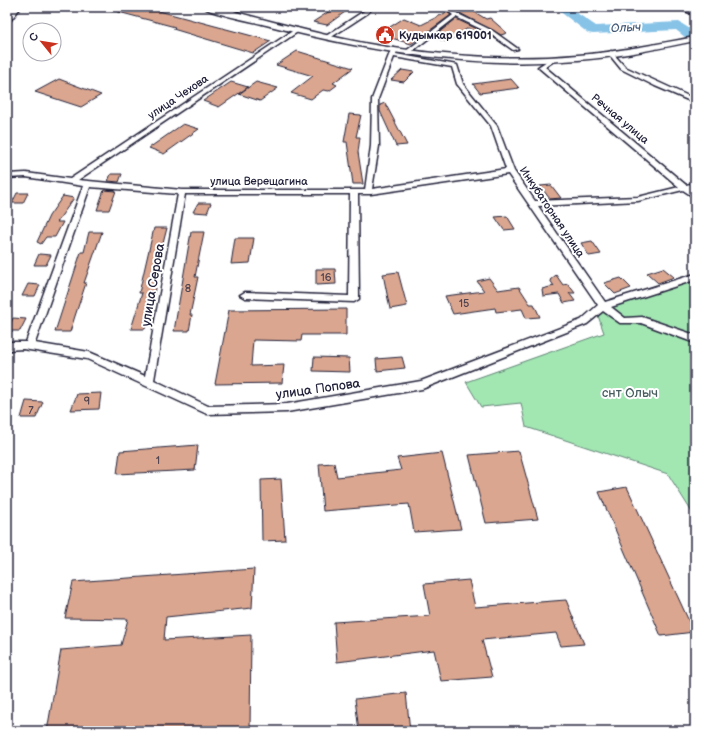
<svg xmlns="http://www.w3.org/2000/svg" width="702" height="738" viewBox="0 0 702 738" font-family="'Balsamiq Sans',sans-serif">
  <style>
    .green { fill: #a2e6b2; stroke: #628476 }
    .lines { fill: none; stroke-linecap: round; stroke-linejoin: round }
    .river { fill: #87c3e7; fill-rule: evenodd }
    .building { fill: #daa68f; stroke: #22223b }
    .street-casing { stroke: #22223b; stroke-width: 3 }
    .secondary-casing { stroke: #22223b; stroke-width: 3 }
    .street { fill: #fff; fill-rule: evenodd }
    .secondary { fill: #fff; fill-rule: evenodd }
    .labels { text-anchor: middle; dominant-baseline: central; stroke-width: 4; stroke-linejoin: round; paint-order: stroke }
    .far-poi-label { font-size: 11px; font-weight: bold; fill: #22223b; stroke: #fff; text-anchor: start }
    .far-street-label { font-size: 11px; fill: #22223b; stroke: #fff }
    .number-label { font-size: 11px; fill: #504350 }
    .far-water-label { font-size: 12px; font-style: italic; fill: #455a77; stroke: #fff }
    .street-label { font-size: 13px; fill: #22223b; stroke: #fff }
    .park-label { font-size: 13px; fill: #485d5f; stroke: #fff }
  </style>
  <rect width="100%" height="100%" fill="#fff"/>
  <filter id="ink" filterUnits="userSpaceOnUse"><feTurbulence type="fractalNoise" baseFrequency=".025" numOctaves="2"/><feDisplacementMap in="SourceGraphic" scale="8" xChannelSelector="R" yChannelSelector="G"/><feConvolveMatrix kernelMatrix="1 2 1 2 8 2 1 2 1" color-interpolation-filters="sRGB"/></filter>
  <g filter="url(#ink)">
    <!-- green -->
    <path class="green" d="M695 280V517L668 474 526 427 521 403 481 407 466 382 604 333 595 307Z"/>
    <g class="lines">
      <!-- river -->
      <path class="river" d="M554 7H568L596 26 679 22 695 32V42L690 41 676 30 593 34 588 33Z"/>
    </g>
    <!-- building -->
    <path class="building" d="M111 7H144L271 41 253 53 173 29 175 27 111 10Z
      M336 7H352L327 25 313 22Z
      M468 8 486 19 490 18 507 33 501 35 456 11Z
      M447 12 451 15 411 44 379 34 404 18 421 25Z
      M456 19 488 34 492 37 484 39 468 28 447 42 433 37Z
      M297 51 353 68 333 83 337 85 329 91 323 90 311 99 291 93 313 76 276 65Z
      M402 70 414 72 404 82 391 80Z
      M59 79 101 95 81 107 35 92Z
      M511 79 519 88 480 93 473 84Z
      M231 82 248 87 219 107 203 101Z
      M256 82 278 88 260 101 239 94Z
      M385 103 407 145 396 146 380 111V105Z
      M349 114 361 115 356 137H360L358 152 363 184H353L347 142H344Z
      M183 124 199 129 164 154 149 148Z
      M111 174H122L119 182 108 181Z
      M551 185 561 198 550 199 540 186Z
      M104 190 116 191 109 210H97Z
      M17 193H28L23 203H12Z
      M63 196 74 198 57 222H63L55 237H46L41 244 37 242 49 216Z
      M198 203H211L207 213 193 212Z
      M507 216 515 229 504 230 495 217Z
      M154 228H167L153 282 156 283 152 304 145 329H131L142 293H139Z
      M89 232H102L84 283H86L75 316 70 332H55L81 252H84Z
      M191 232H204L195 277H198L190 315H192L189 331H174Z
      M235 238H254L250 263 231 264Z
      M592 241 601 254 589 256 581 243Z
      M39 254 51 255 46 265H34Z
      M663 268 674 277 658 283 647 273Z
      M316 269H335L336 284 316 285Z
      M398 272 407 306 390 309 383 274Z
      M556 275 563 285 568 284 575 293H569L575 301 564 303 559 294 543 296 542 289 554 286 550 280Z
      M489 278 498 290 519 287 530 304H534L540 317 526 318 522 309 496 312 495 308 453 314 445 296 484 291 477 281Z
      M621 278 631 288 615 294 604 283Z
      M28 284 40 285 35 296H22Z
      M346 309V335H302L301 341 253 340 251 366 284 365 282 383 215 384 229 310Z
      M13 318 26 319 20 331H7Z
      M314 357 349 358 350 372 313 371Z
      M402 357 405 368 377 371 376 359Z
      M101 393 99 409 71 410 77 394Z
      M26 401 43 402 36 418H21Z
      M198 445 195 470 117 474 120 451Z
      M519 451 538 519 486 523 469 455Z
      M442 453 461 529 414 532 409 504 323 511 319 464 334 463 337 477 401 470 397 458Z
      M281 479 285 540 262 541 261 480Z
      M627 487 694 632 661 636 599 492Z
      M254 569 252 608 166 617 164 640 251 635 250 731H47L61 650 121 645 128 619 65 618 73 582Z
      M469 580 475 607 566 600 584 644 561 646 556 633 482 640 492 677 441 681 434 650 337 662 334 622 430 616 424 584Z
      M406 693 410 731H359L355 699Z"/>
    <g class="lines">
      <defs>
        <path id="street" d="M237 7H245L231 13 226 12Z
          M367 7H373L368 13 330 38H326V36L364 11Z
          M443 7H449L458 14 493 31 518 49 513 50 489 33 456 17 410 53H406V51L453 15Z
          M675 7H683L695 11V15Z
          M297 28 299 29V31L78 180 182 190H365L371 146 372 99 391 50 394 48 397 50 396 54 457 65 463 84 497 126 514 171 535 201 638 197 679 187 538 67 550 59H554V61L545 67 686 185 695 183V187L691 188 695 192V198L683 190 638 201 538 206 605 302 695 274V280L611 307 625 318 642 317 695 335V343L641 323H620L603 311 587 324 422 389 287 412 207 414 87 359 23 349 7 350V342H26L83 186 26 177 7 178V174L26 173 70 179ZM394 57 452 67 457 84 491 126 506 169 372 189 379 146 378 99ZM508 174 598 305 581 320 421 381 287 404 208 406 154 380 185 194H350L349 296 245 292 240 295 245 298 354 302 359 299 358 194H371ZM90 187 178 194 145 376 89 352 35 343Z
          M611 51 625 67 695 99V103L655 86 621 69 608 53Z"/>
        <path id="secondary" d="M13 7H21L10 21H7V14Z
          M203 7H216C267 20 318 35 369 44 438 56 509 61 578 55 618 52 656 44 695 37V41C656 49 618 57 578 60 474 69 371 52 270 26 257 22 211 14 203 7Z"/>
      </defs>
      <!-- street casing -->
      <use href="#street" class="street-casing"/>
      <!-- secondary casing -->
      <use href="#secondary" class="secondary-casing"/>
      <!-- street -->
      <use href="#street" class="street"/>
      <!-- secondary -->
      <use href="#secondary" class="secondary"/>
    </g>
  </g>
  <!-- icons -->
  <defs>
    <symbol id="civic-disc" viewBox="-11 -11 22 22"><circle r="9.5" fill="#c8321e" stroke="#fff"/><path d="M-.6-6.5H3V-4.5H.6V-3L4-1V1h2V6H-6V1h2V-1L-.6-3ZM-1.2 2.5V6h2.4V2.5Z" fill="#fff"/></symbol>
  </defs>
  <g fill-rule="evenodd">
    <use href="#civic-disc" x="374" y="24" width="22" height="22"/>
  </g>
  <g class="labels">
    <!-- far-poi labels -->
    <g class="far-poi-label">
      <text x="399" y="35">Кудымкар 619001</text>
    </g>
    <!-- far-street labels -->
    <g class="far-street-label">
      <text transform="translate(178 97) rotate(-34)">улица Чехова</text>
      <text transform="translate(620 119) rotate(40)">Речная улица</text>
      <text x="259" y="181">улица Верещагина</text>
      <text transform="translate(552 212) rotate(56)">Инкубаторная улица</text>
    </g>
    <!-- number labels -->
    <g class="number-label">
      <text x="326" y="277">16</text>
      <text x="188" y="288">8</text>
      <text x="464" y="303">15</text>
      <text x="87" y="401">9</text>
      <text x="31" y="410">7</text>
      <text x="158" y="460">1</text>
    </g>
    <!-- far-water labels -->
    <g class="far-water-label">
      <text transform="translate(626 28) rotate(-3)">Олыч</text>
    </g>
    <!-- street labels -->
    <g class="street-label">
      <text transform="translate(153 285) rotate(-80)">улица Серова</text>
      <text transform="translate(318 389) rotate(-8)">улица Попова</text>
    </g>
    <!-- park labels -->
    <g class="park-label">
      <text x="630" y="393">снт Олыч</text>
    </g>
  </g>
  <!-- margin -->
  <rect width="702" height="738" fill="none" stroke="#fff" stroke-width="24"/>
  <rect x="12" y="12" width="678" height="714" fill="none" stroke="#22223b" stroke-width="1.5" filter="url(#ink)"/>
  <!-- north arrow -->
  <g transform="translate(42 42) rotate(300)"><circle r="19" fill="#ffffff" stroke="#a7a7b1"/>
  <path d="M0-3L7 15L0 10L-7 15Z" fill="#c8321e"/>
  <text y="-6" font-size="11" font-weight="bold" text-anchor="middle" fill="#22223b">С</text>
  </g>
</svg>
